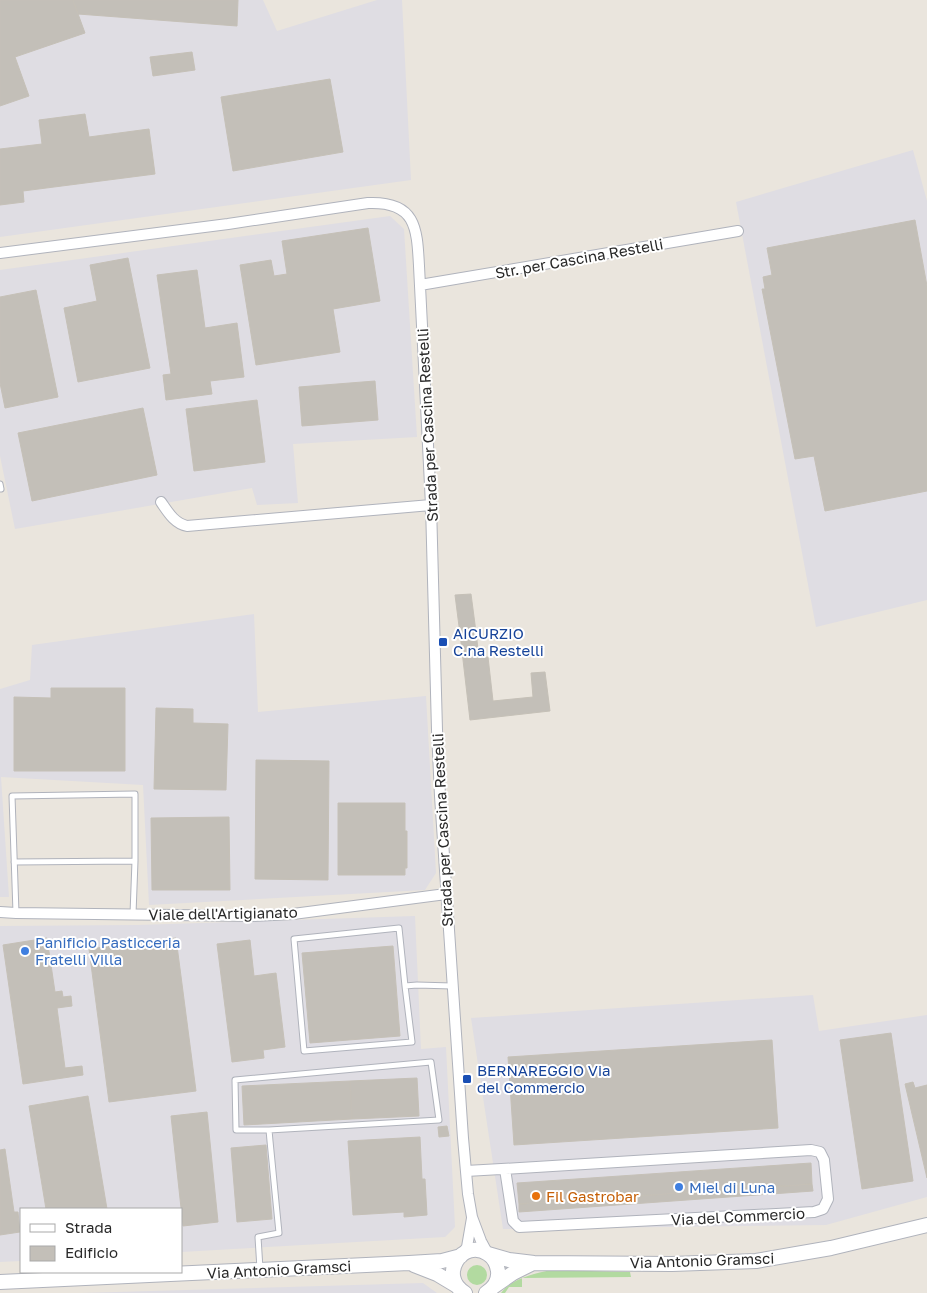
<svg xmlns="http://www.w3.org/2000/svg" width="927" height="1293" viewBox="0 0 927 1293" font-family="'Golos Text',sans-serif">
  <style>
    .industrial { fill: #dfdde3 }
    .green { fill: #b2daa0 }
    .building { fill: #c3bfb8; stroke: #c5c0b7 }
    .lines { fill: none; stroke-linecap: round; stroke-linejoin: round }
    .lane-casing { stroke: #b0b3bc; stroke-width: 7 }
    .street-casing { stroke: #b0b3bc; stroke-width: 12 }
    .secondary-casing { stroke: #b0b3bc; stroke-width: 16 }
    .lane { stroke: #fff; stroke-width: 5 }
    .street { stroke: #fff; stroke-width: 10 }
    .secondary { stroke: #fff; stroke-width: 14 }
    .transit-dot { fill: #1a4fb4; stroke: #fff; stroke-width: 2 }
    .shop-dot { fill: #3f7fe0; stroke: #fff; stroke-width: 2 }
    .food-dot { fill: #e8710a; stroke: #fff; stroke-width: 2 }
    .labels { text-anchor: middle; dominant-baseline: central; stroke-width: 4; stroke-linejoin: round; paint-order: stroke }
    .street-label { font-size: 15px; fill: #292929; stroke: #fff }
    .transit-label { font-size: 15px; fill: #164399; stroke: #fff; text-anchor: start }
    .shop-label { font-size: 15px; fill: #366cbe; stroke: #fff; text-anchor: start }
    .food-label { font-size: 15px; fill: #c56008; stroke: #fff; text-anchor: start }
  </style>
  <rect width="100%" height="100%" fill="#eae5dd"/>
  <!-- industrial -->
  <path class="industrial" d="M0 0H263L277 31 377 0H402L411 180 0 237Z
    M913 150 927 201V600L816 627 736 202Z
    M390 216 404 229 417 437 293 444 298 503 257 505 252 488 15 529 0 456V270Z
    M254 614 258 712 426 696 436 873 425 890 149 905 143 785 1 777 9 897H0V689L30 680 32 645Z
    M415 916 421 1049 446 1047 455 1227 445 1237 181 1252V1209H21V1261L0 1262V926L137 925Z
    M813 995 819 1031 927 1015V1197L826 1225 503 1229 471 1018Z
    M423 1283 437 1293H81Z"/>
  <!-- green -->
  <path class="green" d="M467 1275a10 10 0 1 1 20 0a10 10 0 1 1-20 0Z
    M551 1270 630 1272 631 1277 522 1278V1287H509L505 1293H501C513 1278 533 1274 551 1270Z"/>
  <!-- building -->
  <path class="building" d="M0 0H73L85 33 15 57 29 96 0 106Z
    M73 0H238L237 26 78 14Z
    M192 52 195 70 153 76 150 57Z
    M330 79 343 152 233 171 221 97Z
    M85 114 89 137 149 129 155 174 23 191 24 202 0 205V149L42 144 39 120Z
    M915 220 927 286V491L825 511 814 456 795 459 762 289H765L763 277 772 275 767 248Z
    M368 228 380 301 333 309 340 352 256 365 240 265 271 260 274 276 287 274 282 241Z
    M128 258 150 368 78 382 64 308 97 301 90 265Z
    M197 270 205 328 237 323 244 377 210 381 212 394 166 400 163 375 171 374 157 275Z
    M36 290 58 397 5 408 0 383V297Z
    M375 381 378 420 302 426 299 387Z
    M257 400 265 462 194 471 186 409Z
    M143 408 157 475 32 501 18 433Z
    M471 594 476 632 460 634 455 595Z
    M476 632 479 658 488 657 493 701 533 697 531 673 545 672 550 711 470 720 460 634Z
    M51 688H125V771H14V697L51 698Z
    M156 708 193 709V723L228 724 226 790 154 789Z
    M256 760 329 761 328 880 255 879Z
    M338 803H405V831H407V868H405V875H338Z
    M229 817 230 890H152L151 818Z
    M47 938 55 992 62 991 63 997 71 996 72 1006 57 1008 65 1068 82 1066 83 1075 23 1084 3 945Z
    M176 938 196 1091 109 1102 89 949Z
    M250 940 254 976 276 973 285 1047 263 1050 264 1058 232 1062 217 944Z
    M393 946 400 1036 310 1043 302 953Z
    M891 1033 913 1181 862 1189 840 1040Z
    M772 1040 778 1128 514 1145 508 1057Z
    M417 1078 419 1116 352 1119 350 1081Z
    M350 1081 352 1119 244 1125 242 1086Z
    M913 1082 915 1088 927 1085V1178L905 1084Z
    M88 1096 107 1209H46L29 1106Z
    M207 1112 218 1222 183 1226 171 1116Z
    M447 1126 449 1136 439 1137 438 1127Z
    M420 1137 422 1179H425L427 1215 404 1217V1212L353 1215 348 1141Z
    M266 1145 272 1219 237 1222 231 1148Z
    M5 1149 14 1212H18L20 1232 0 1235V1150Z
    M811 1163 812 1184 519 1204 517 1183Z
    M812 1184 813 1191 519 1212V1204Z"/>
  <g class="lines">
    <defs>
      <path id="lane" d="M0 484 1 489
        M14 862 135 861
        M16 913 12 796 135 794V861L133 914
        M405 986 399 928 294 939 304 1051 412 1042 405 986 417 985 452 986
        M260 1269 258 1237 279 1233 270 1141 269 1130H236L235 1080 431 1062 439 1120 269 1130"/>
      <path id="street" d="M0 253 228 224 368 203C416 201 417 228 419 266L431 505 437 730 440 796 463 1138 468 1194 472 1217 481 1241 488 1254
        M420 285 738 231
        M161 502C168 512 174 523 187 526L431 505
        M0 912 16 913 252 916 293 914 446 894
        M466 1171 520 1168 811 1150 820 1152 824 1160 828 1199 823 1209 814 1212 519 1227 513 1221 505 1169
        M462 1255 467 1247 472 1218"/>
      <path id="secondary" d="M488 1254 509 1260 534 1263 672 1264 756 1261 831 1248 927 1225
        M414 1265 437 1274 457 1286
        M0 1282 409 1263 442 1261 461 1256
        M493 1287 513 1273 533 1263
        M465 1293C437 1276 463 1237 488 1254 494 1258 497 1264 498 1271 499 1280 494 1288 486 1293"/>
    </defs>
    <!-- lane casing -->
    <use href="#lane" class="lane-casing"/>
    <!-- street casing -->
    <use href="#street" class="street-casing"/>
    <!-- secondary casing -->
    <use href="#secondary" class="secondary-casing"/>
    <!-- lane -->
    <use href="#lane" class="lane"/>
    <!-- street -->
    <use href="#street" class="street"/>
    <!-- secondary -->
    <use href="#secondary" class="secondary"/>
  </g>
  <!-- markers -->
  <g class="transit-dot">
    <rect x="438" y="637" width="10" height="10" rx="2.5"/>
    <rect x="462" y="1074" width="10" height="10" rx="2.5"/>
  </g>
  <g class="shop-dot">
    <circle cx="25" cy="951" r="5"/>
    <circle cx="679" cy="1187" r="5"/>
  </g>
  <circle class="food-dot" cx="536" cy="1196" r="5"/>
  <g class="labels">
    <!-- street labels -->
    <g class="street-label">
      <text transform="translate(579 258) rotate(-10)">Str. per Cascina Restelli</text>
      <text transform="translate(427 425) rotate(-93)">Strada per Cascina Restelli</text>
      <text transform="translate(442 830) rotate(-93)">Strada per Cascina Restelli</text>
      <text transform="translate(223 913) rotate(-1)">Viale dell'Artigianato</text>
      <text transform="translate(738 1216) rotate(-3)">Via del Commercio</text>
      <text transform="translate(702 1260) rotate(-2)">Via Antonio Gramsci</text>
      <text transform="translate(279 1269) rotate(-3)">Via Antonio Gramsci</text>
    </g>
    <!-- transit labels -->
    <g class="transit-label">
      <text x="453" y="633">AICURZIO<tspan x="453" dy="17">C.na Restelli</tspan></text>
      <text x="477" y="1070">BERNAREGGIO Via<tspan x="477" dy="17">del Commercio</tspan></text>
    </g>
    <!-- shop labels -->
    <g class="shop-label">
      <text x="35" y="942">Panificio Pasticceria<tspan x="35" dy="17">Fratelli Villa</tspan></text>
      <text x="689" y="1187">Miel di Luna</text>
    </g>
    <!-- food labels -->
    <g class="food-label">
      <text x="546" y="1196">Fil Gastrobar</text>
    </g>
  </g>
  <!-- legend -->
  <rect x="20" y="1208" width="162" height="65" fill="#ffffff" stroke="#a9a9a9"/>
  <rect x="30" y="1224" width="25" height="8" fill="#ffffff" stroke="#a9a9a9"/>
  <text x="65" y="1233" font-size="15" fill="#292929">Strada</text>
  <rect x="30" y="1246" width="25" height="15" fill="#c3bfb8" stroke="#a9a9a9"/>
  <text x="65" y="1258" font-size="15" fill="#292929">Edificio</text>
</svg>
